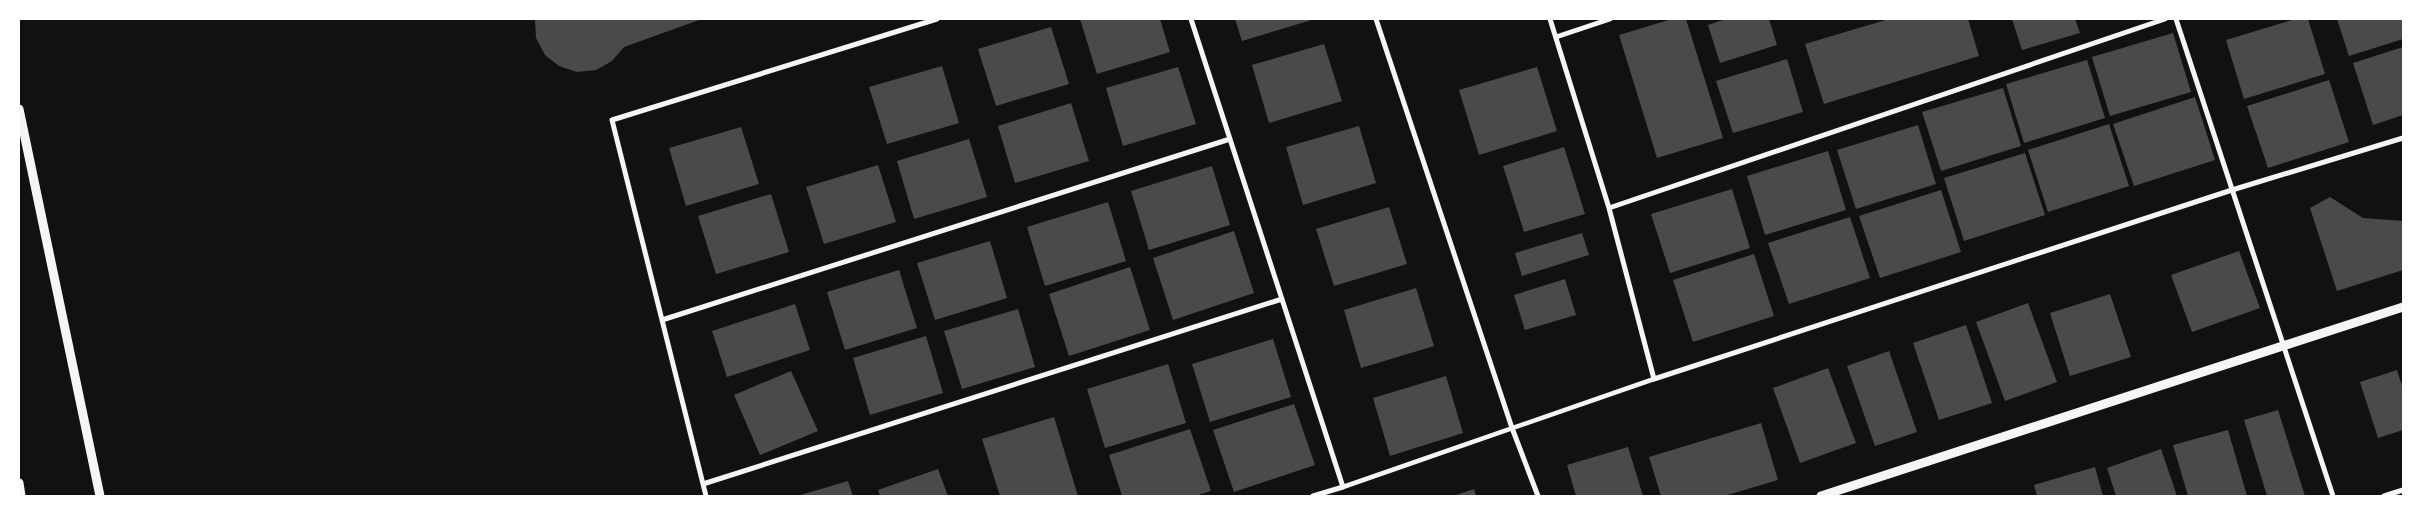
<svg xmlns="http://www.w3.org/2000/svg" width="2422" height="515" viewBox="0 0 2422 515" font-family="Inter,sans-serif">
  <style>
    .building { fill: #4a4a4a }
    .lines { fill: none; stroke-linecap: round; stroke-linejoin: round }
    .pedestrian { stroke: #f5f5f5; stroke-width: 4.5 }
    .minor { stroke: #f5f5f5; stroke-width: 5 }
    .tertiary { stroke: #f5f5f5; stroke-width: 9 }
  </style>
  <rect width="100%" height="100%" fill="#111"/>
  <!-- building -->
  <path class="building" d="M535 19H702L624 47 612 61 596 70 577 72 559 66 545 55 536 38Z
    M1080 19H1160L1170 52 1097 74Z
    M1235 19H1315L1242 41Z
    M1672 19H1686L1723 138 1657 158 1619 35Z
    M1726 19H1769L1777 45 1720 63 1708 25Z
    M1889 19H1968L1979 56 1824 104 1805 44Z
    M2012 19H2075L2080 33 2022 50Z
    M2295 19H2308L2325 74 2244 99 2226 40Z
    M2337 19H2403V39L2349 56Z
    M1051 27 1069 84 996 106 978 49Z
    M2173 33 2191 92 2110 116 2092 57Z
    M1324 44 1342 101 1269 123 1252 65Z
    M2403 47V115L2373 125 2353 63Z
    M1787 59 1803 112 1733 133 1716 81Z
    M2087 60 2105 118 2024 143 2006 84Z
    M942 66 959 123 887 144 869 87Z
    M1178 67 1196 124 1123 146 1106 88Z
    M1537 67 1557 131 1479 155 1459 90Z
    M2329 80 2349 142 2268 168 2247 106Z
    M2003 88 2021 146 1941 171 1922 112Z
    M2195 97 2215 160 2134 186 2113 124Z
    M1071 103 1089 161 1015 183 998 126Z
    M2109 124 2129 186 2048 212 2028 150Z
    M1918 125 1936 184 1856 209 1837 150Z
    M1359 126 1376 183 1303 205 1286 147Z
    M741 127 759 184 686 206 669 148Z
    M969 139 987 197 914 219 897 161Z
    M1564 147 1585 214 1524 232 1503 166Z
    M1828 151 1846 210 1765 235 1747 176Z
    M2025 153 2045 215 1964 241 1944 178Z
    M878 165 896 222 824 244 806 187Z
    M1212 166 1230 225 1149 250 1131 191Z
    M1732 189 1750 248 1670 273 1651 214Z
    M1941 190 1961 252 1880 278 1859 216Z
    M771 194 789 252 716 274 698 216Z
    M2330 197 2363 218 2403 221V270L2337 291 2310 208Z
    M1108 202 1126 261 1045 286 1027 227Z
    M1389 207 1407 264 1334 286 1316 229Z
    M1850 217 1870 278 1789 304 1768 243Z
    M1234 231 1254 293 1173 320 1153 258Z
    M1582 233 1589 255 1522 276 1515 253Z
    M990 241 1007 298 935 320 917 263Z
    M2239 251 2260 308 2192 332 2171 275Z
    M1754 254 1774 316 1693 342 1673 280Z
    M1130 267 1150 330 1069 356 1049 294Z
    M899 270 917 328 845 350 827 292Z
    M1565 279 1576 315 1525 330 1514 295Z
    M1416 288 1434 346 1361 368 1344 310Z
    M2110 294 2131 357 2070 376 2050 313Z
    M2028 303 2057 382 2005 401 1976 322Z
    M795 304 810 350 727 377 712 331Z
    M1018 309 1035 367 962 389 944 331Z
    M1966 325 1992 403 1939 420 1913 343Z
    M926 336 943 393 870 415 853 358Z
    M1273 339 1291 397 1210 422 1192 364Z
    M1889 351 1917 432 1875 446 1847 366Z
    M1168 364 1186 423 1105 448 1087 389Z
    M1828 368 1856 443 1800 463 1773 388Z
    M2397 370 2403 389V430L2378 438 2360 382Z
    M791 371 818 431 760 455 734 395Z
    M1446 376 1463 433 1390 456 1373 398Z
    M1294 404 1315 465 1234 492 1213 430Z
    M2278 410 2305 496H2267L2244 420Z
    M1054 417 1078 496H1000L982 439Z
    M1761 423 1778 480 1724 496H1661L1649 457Z
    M1190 429 1211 491 1195 496H1122L1109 455Z
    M2228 430 2247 496H2188L2173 445Z
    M1628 447 1643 496H1576L1567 465Z
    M2161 449 2177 496H2116L2107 468Z
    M2095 467 2103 496H2037L2034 485Z
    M938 469 948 496H880L878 490Z
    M848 481 853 496H797Z
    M1474 489 1476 496H1453Z"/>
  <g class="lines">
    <!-- pedestrian -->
    <path class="pedestrian" d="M1343 487 1654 379"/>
    <!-- minor -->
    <path class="minor" d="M1191 19 1343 487 1313 496
      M1376 19 1512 428 1538 496
      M1550 19 1609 208 1654 379 2232 190 2403 138
      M2176 19 2333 496
      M1556 37 1610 19
      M1609 208 2165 19
      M662 320 1230 139
      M703 484 1282 299
      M706 496 612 120 937 19
      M2384 496 2403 490"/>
    <!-- tertiary -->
    <path class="tertiary" d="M19 109 100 496
      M19 483 21 496
      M1821 496 2403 307"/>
  </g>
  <!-- border -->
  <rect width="2422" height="515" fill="none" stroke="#ffffff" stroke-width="40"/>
</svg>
